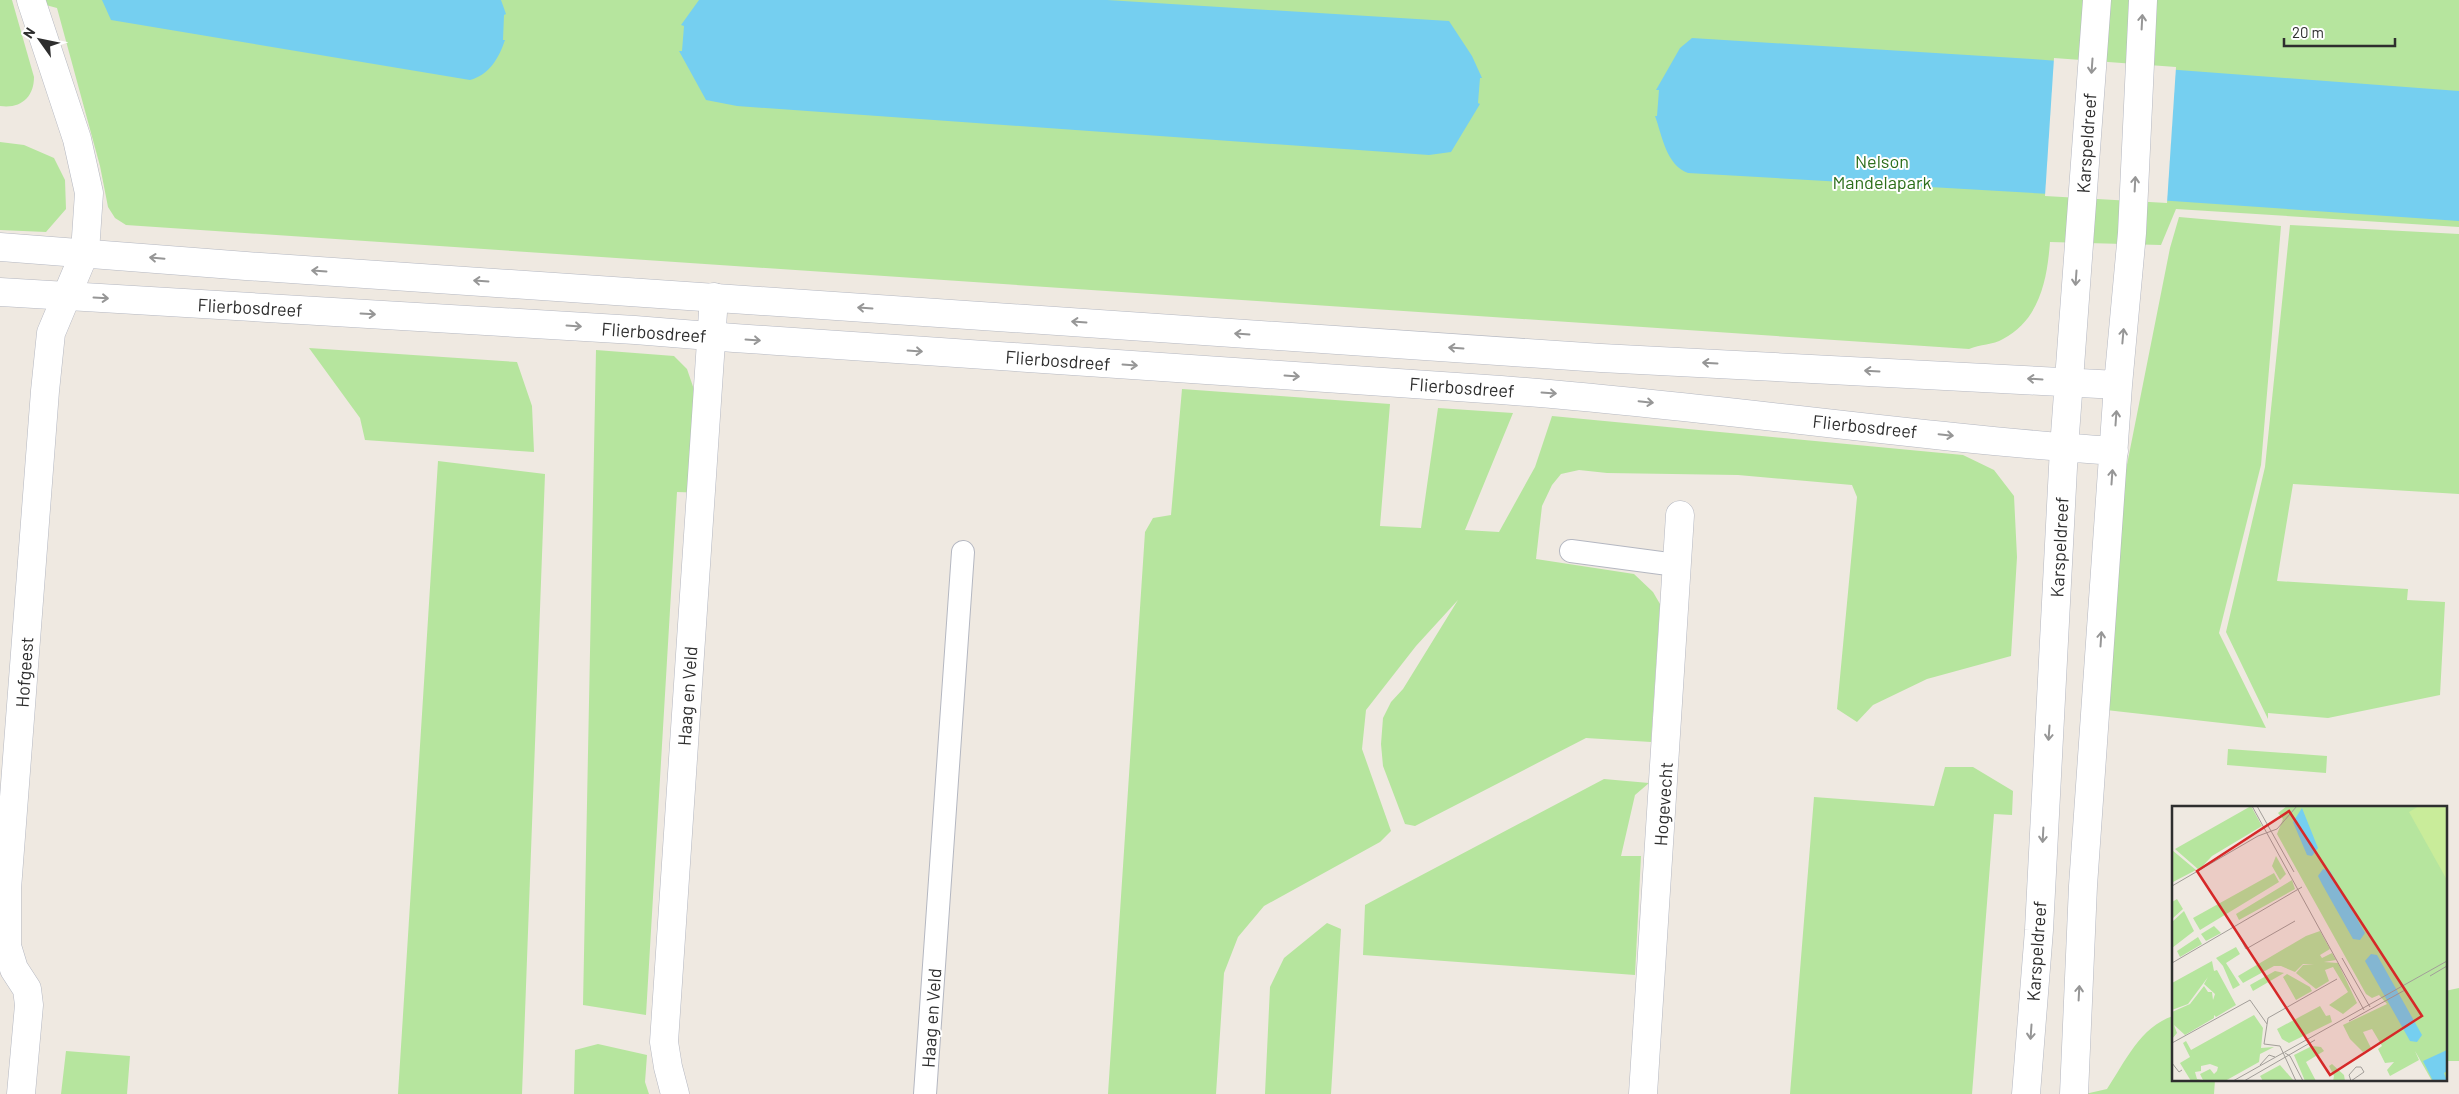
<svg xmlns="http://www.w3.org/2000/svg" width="2459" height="1094" viewBox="0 0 2459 1094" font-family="Barlow,sans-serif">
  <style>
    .green { fill: #b6e59e }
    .water { fill: #75cff0 }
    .pier { fill: #efe9e1 }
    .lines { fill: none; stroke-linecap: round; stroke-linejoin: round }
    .lane-casing { stroke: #b4b7c1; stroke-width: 24 }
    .street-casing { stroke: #b4b7c1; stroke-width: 29 }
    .secondary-casing { stroke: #b4b7c1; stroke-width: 29 }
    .lane { stroke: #fff; stroke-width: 22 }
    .street { stroke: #fff; stroke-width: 28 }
    .secondary { stroke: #fff; stroke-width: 28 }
    .oneway { stroke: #969696 }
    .labels { text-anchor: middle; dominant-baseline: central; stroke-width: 4; stroke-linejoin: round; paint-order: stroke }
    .street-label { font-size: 18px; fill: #2e2e2e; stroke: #fff }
    .park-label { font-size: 18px; fill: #2c6e1b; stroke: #fff }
    .inset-road { fill: none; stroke: #a29e99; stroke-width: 1 }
    .view { fill: #d62828; fill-opacity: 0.15; stroke: #d62828; stroke-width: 2.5 }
    .inset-edge { fill: none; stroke: #2e2e2e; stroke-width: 2.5 }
  </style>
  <rect width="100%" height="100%" fill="#efe9e1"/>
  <!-- green -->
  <path class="green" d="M0 0H12L34 77C34 97 21 109 0 106Z
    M27 0H2459V227L2176 209 2161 245 2050 242C2047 280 2040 319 2003 339 1993 345 1980 344 1969 349L126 225 115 218 108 207 100 166 57 8Z
    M0 142 24 145 54 158 65 180 66 209 46 232 0 230Z
    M2179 217 2281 226 2261 465 2219 633 2266 728 2106 710 2116 520 2170 248Z
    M2290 225 2459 234V494L2293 484 2277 581 2408 589 2407 600 2445 602 2440 695 2328 718 2268 713V719L2226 632 2265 467Z
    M309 348 517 362 532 406 534 452 365 440 360 418Z
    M596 350 674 356 687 369 702 413 707 493 677 492 646 1015 583 1005Z
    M1182 389 1390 404 1380 526 1421 528 1438 408 1513 413 1465 530 1499 532 1535 467 1552 416 1963 455 1994 470 2014 496 2017 557 2011 656 1927 679 1873 705 1857 722 1837 709 1857 497 1852 485 1738 475 1607 473 1579 470 1561 474 1552 485 1542 506 1536 559 1634 574 1653 592 1660 604 1651 742 1586 738 1415 826 1405 824 1383 766 1381 744 1383 718 1391 702 1403 689 1458 600 1416 646 1366 710 1362 749 1391 831 1380 842 1264 906 1238 937 1224 973 1216 1094H1108L1145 532 1153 518 1171 515Z
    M438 461 545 474 522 1094H398Z
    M2228 749 2327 756 2326 773 2227 765Z
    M1945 767H1973L2013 791 2012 815 1994 814 1972 1094H1790L1814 797 1934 806Z
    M1604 779 1649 783 1635 795 1621 856H1641L1635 975 1363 955 1365 905Z
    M1327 923 1341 929 1331 1094H1265L1270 987 1284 958Z
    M2459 988V1061H2445V991Z
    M2173 1016V1080H2215L2214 1094H2085L2107 1089C2125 1062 2140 1027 2173 1016Z
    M598 1044 647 1055 645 1082 649 1094H574L575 1050Z
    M66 1051 130 1056 127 1094H61Z"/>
  <!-- water -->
  <path class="water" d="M102 0H501L506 14 504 15 503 40H505C499 58 489 75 470 80L111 20Z
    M699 0H1107L1449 21 1472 56 1482 78H1480L1478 103 1480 104 1451 152 1429 155 737 106 706 100 679 51H682L684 26 681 25Z
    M1692 38 2032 59 2459 91V221L2172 201 1688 173C1666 165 1662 135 1655 116H1657L1659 90H1656L1680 48Z"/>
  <!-- pier -->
  <path class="pier" d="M2054 58 2176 67 2167 203 2045 196Z"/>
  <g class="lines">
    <defs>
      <path id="lane" d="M1571 551 1676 565
        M925 1094 963 552"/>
      <path id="street" d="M21 1094 29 1005 27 989 14 969 7 946V889L45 391 51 333 85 252 89 193 77 139 31 0
        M675 1094 668 1067 664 1042 714 297
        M1643 1094 1680 515"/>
      <path id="secondary" d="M0 247 246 266 1601 358 2118 385
        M0 292 635 330 734 338 1501 390C1706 405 1909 437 2114 451
        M2026 1094 2039 930 2064 448 2097 0
        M2074 1094 2083 886 2118 385 2132 233 2143 0"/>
    </defs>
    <!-- lane casing -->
    <use href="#lane" class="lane-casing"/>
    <!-- street casing -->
    <use href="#street" class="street-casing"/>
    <!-- secondary casing -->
    <use href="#secondary" class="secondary-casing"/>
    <!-- lane -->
    <use href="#lane" class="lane"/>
    <!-- street -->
    <use href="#street" class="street"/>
    <!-- secondary -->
    <use href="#secondary" class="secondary"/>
  </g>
  <!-- one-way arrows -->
  <defs><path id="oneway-shaft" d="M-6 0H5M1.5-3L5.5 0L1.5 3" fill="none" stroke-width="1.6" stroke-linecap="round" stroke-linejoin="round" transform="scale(1.25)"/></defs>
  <g class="oneway">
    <use href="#oneway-shaft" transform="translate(2142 22) rotate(-87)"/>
    <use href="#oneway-shaft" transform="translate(2092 66) rotate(94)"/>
    <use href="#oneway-shaft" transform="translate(2135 184) rotate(-87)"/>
    <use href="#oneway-shaft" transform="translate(157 258) rotate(-175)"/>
    <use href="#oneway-shaft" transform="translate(319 271) rotate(-176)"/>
    <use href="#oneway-shaft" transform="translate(2076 278) rotate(94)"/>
    <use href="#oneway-shaft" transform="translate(481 281) rotate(-176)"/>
    <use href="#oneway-shaft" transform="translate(101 298) rotate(3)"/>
    <use href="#oneway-shaft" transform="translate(865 308) rotate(-176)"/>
    <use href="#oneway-shaft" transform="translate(368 314) rotate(3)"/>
    <use href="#oneway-shaft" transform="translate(1079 322) rotate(-176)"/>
    <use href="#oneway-shaft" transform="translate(574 326) rotate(4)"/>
    <use href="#oneway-shaft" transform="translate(1242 334) rotate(-176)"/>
    <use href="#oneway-shaft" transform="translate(2123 336) rotate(-85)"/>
    <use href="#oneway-shaft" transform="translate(753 340) rotate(4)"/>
    <use href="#oneway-shaft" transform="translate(1456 348) rotate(-176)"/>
    <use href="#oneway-shaft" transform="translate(915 351) rotate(4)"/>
    <use href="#oneway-shaft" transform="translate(1710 363) rotate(-177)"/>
    <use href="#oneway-shaft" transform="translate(1130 365) rotate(4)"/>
    <use href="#oneway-shaft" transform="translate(1872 371) rotate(-177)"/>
    <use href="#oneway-shaft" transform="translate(1292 376) rotate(4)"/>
    <use href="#oneway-shaft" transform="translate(2035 379) rotate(-177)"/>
    <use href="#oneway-shaft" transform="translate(1549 393) rotate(4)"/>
    <use href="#oneway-shaft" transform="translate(1646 402) rotate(6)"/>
    <use href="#oneway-shaft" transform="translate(2116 418) rotate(-86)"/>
    <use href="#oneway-shaft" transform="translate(1946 435) rotate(6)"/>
    <use href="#oneway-shaft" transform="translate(2112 477) rotate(-86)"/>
    <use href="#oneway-shaft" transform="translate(2101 639) rotate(-86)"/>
    <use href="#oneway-shaft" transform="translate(2049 733) rotate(94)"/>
    <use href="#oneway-shaft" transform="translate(2043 835) rotate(93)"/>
    <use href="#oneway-shaft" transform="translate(2079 993) rotate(-87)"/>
    <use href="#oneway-shaft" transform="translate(2031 1032) rotate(94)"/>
  </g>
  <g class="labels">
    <!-- street labels -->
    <g class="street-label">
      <text transform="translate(2086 143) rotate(-86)">Karspeldreef</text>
      <text transform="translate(250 307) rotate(3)">Flierbosdreef</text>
      <text transform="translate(654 332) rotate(4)">Flierbosdreef</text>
      <text transform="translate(1058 360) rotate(4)">Flierbosdreef</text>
      <text transform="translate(1462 387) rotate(4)">Flierbosdreef</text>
      <text transform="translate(1865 426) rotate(6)">Flierbosdreef</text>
      <text transform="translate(2059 547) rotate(-87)">Karspeldreef</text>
      <text transform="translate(24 672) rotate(-86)">Hofgeest</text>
      <text transform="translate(687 696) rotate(-86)">Haag en Veld</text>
      <text transform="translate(1663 804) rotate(-86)">Hogevecht</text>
      <text transform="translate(2036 951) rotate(-86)">Karspeldreef</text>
      <text transform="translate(931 1018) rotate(-86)">Haag en Veld</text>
    </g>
    <!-- park labels -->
    <g class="park-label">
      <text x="1882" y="161">Nelson<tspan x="1882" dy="21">Mandelapark</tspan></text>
    </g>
  </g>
  <!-- overview -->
  <g transform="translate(2172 806)">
    <rect width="275" height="275" fill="#efe9e1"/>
    <path d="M79 0 90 20 40 50 27 64 3 43ZM115 0H275V275H260L243 245 247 254 218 270 215 264 222 256 213 257 206 243 210 240 200 223 191 226 199 242 191 246 178 233 171 219 215 198 207 189 200 192 194 188 105 28 111 13 106 7ZM0 44 24 64 1 76 0 73ZM104 50 114 68 108 74 100 60ZM102 67 107 76 28 124 21 112ZM120 74 123 83 67 114 64 108ZM5 93 11 103 0 113V96ZM12 105 22 125 0 142V116ZM42 120 49 127 34 135 29 128ZM148 125 158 143 148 149 150 152 160 147 164 154 152 156 166 157 185 197 171 208 157 199 176 186 161 161 153 164 157 175 144 183 124 167 131 159H142L131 158 123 166 109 160H102L71 177 66 170 134 130ZM26 131 30 138 8 151 5 145ZM64 141 68 148 54 157 68 179 61 183 51 160 44 152ZM40 155 42 165 45 164 64 199 44 211 42 209V212L13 229 2 219 5 227 0 233V206L18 198 32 180 36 186H40L41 194 43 188 32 178 36 171 16 198 0 204V177ZM103 165 112 167 81 185 78 179ZM115 168 138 181 140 185 124 194 111 171ZM148 200 154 210 158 209 160 216 117 237 110 233 105 223ZM82 209 91 222 89 242 102 241 88 248 87 256 53 275H19L8 257 18 251 11 237 14 235 19 244ZM38 258 46 261 45 265 42 268 38 263 28 268 31 274 25 273 23 266 29 265V260ZM140 240 149 241 152 245 134 256 144 275H133L122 249ZM160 258 172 269 173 275H161L162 270 157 260ZM108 259 122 275H91L88 270Z" fill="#b6e59e" fill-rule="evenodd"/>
    <path d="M247 0H275V74L237 6Z" fill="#c9ec9a"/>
    <path d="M130 2 146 42 140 50 135 49 121 16ZM151 63 158 65 193 127 188 134 181 133 150 78 146 70ZM199 148 205 149 250 229 245 236 238 235 193 155ZM275 244V265L272 267 275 275H261L251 255Z" fill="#75cff0"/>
    <path class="inset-road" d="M80 0 192 204M85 0 122 66M0 80 86 30 105 23 125 0M62 121 74 143 123 115M170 152 198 201M0 157 130 81M258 170 275 160M177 215 233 184M0 237 78 194 95 218M113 247 118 250 131 275M0 257 7 266 10 264M88 259 97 249 103 251M184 261H189L192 266 179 275 177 269ZM61 275 275 155M72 275 143 234M124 275 108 240 92 238 96 212 165 173"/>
    <path class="view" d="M117 5 250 210 158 269 25 65Z"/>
    <rect width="275" height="275" class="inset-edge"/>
  </g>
  <!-- north arrow -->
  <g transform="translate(40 40) rotate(303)" stroke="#ffffff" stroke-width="4" paint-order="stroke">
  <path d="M0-4L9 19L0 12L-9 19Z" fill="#2e2e2e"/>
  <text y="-8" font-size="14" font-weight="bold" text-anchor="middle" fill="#2e2e2e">N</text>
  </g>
  <!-- scale -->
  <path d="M2284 38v8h111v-8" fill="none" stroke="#2e2e2e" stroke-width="2.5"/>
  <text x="2292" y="38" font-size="15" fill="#2e2e2e" stroke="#ffffff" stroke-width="4" paint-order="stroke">20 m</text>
</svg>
